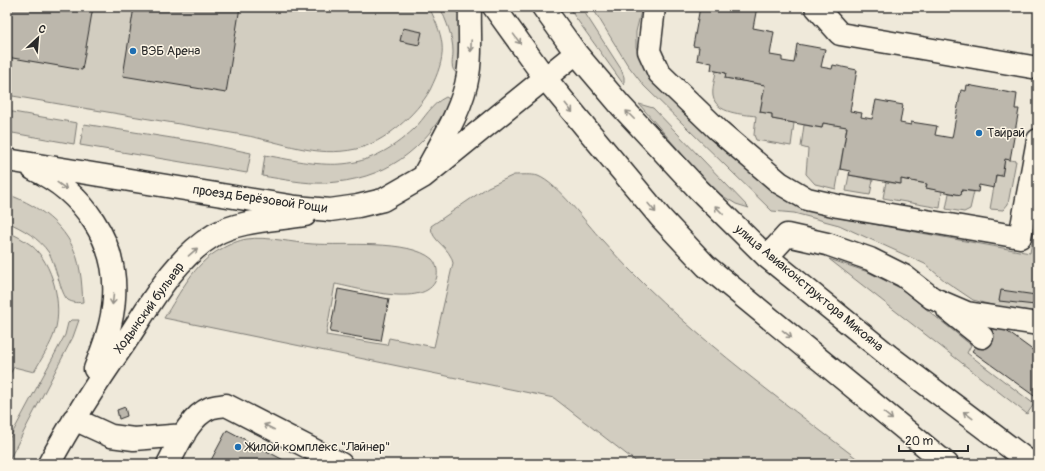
<svg xmlns="http://www.w3.org/2000/svg" width="1045" height="471" viewBox="0 0 1045 471" font-family="Pangolin,sans-serif">
  <style>
    .green { fill: #d2cdc0; stroke: #7e7c76 }
    .building { fill: #bcb7ac; stroke: #2b2b2b }
    .lines { fill: none; stroke-linecap: round; stroke-linejoin: round }
    .minor-casing { stroke: #2b2b2b; stroke-width: 25 }
    .minor { stroke: #fcf5e5; stroke-width: 22 }
    .oneway { stroke: #949088 }
    .poi-dot { fill: #1f6fb2; stroke: #fcf5e5; stroke-width: 1.5 }
    .labels { text-anchor: middle; dominant-baseline: central; stroke-width: 3; stroke-linejoin: round; paint-order: stroke }
    .poi-label { font-size: 13px; fill: #2b2b2b; stroke: #fcf5e5; text-anchor: start }
    .street-label { font-size: 13px; fill: #2b2b2b; stroke: #fcf5e5 }
  </style>
  <rect width="100%" height="100%" fill="#efe9da"/>
  <filter id="ink" filterUnits="userSpaceOnUse"><feTurbulence type="fractalNoise" baseFrequency=".025" numOctaves="2"/><feDisplacementMap in="SourceGraphic" scale="8" xChannelSelector="R" yChannelSelector="G"/><feConvolveMatrix kernelMatrix="1 2 1 2 8 2 1 2 1" color-interpolation-filters="sRGB"/></filter>
  <g filter="url(#ink)">
    <!-- green -->
    <path class="green" d="M7 7H429C446 42 447 55 430 90 417 114 384 143 356 149 315 158 283 142 243 135 165 121 86 109 7 95Z
      M440 7H460L464 19 458 74C449 69 453 61 453 52 453 36 446 21 440 7Z
      M568 7H581L621 69 624 77V85Z
      M592 7H642L636 32V47L647 71 774 192 802 209 840 218 1030 253 1038 207V312L995 306 973 300 945 281 925 264 839 225 794 213 772 211 644 86 627 64Z
      M716 71 726 73 725 78 765 85 760 112 772 114V119L794 123 791 146 756 140 754 135 756 116C743 114 716 114 713 96 712 88 715 79 716 71Z
      M446 97 451 100C424 151 385 180 325 183 305 184 282 179 262 176L265 155C327 167 364 175 414 129 425 118 431 104 446 97Z
      M639 104 653 108 749 208 736 204 713 190Z
      M7 111 77 123 74 144 7 132Z
      M823 123 847 127 836 189 815 184 806 174 808 149 801 147 804 125 822 128Z
      M84 124 203 143 251 153 247 173 80 145Z
      M1005 159 1016 161 1008 204 1003 210 990 209 996 175 1002 176Z
      M514 175C521 175 532 174 538 176 558 184 586 223 602 240 679 327 773 394 864 464H639L554 398 164 318C180 293 194 263 221 249 228 245 239 240 247 239 267 236 293 243 313 244 343 246 409 239 432 259 436 263 438 270 437 276 430 311 358 288 335 284L326 335 387 345 389 338 434 347 453 263C450 246 431 242 431 226L488 187Z
      M849 175 873 180 870 195 846 191Z
      M901 179 927 184 926 188 942 191 940 208 883 198 886 182 900 184Z
      M962 190 974 192 970 209 964 212 946 209 949 193 961 195Z
      M7 194C43 207 74 231 80 271 82 282 82 292 83 302 78 303 73 303 68 300 61 295 55 263 49 253 39 238 23 229 7 222Z
      M7 232C16 235 24 240 31 245 53 263 63 305 55 331 51 345 41 359 34 372L14 367 7 379Z
      M829 259 868 272 900 288 971 345 967 353 1034 404 1027 414Z
      M71 320H79L73 337 7 464V443L65 335 68 323Z"/>
    <!-- building -->
    <path class="building" d="M7 7H93L82 70 7 57Z
      M134 7H240L226 93 123 76Z
      M700 7H757L753 28 774 32 770 55 782 57V61L794 63 797 44 825 49 821 67 832 69 833 65 857 70 850 111 862 113 861 117 872 119 876 100 903 105 900 123 911 125V122L937 126 935 135 952 138 961 90 966 91 967 85 1017 94 1015 109H1019L1010 160 1005 159 1002 176 996 175 994 188 979 185 978 192 962 190 961 195 926 188 927 184 901 179V184L849 175 850 171 840 169 847 127 823 123 822 128 772 119V114L760 112 765 85 725 78 726 73 711 70 712 63 697 60 699 47 693 46Z
      M403 28 422 32 419 45 400 41Z
      M338 289 389 299 381 341 330 332Z
      M1001 290 1036 295 1035 305 999 301Z
      M994 322 1038 354 1037 398 972 351Z
      M125 407 127 416 119 419 117 410Z
      M227 430 291 464H209Z"/>
    <g class="lines">
      <defs>
        <path id="minor" d="M494 7 545 78 591 134 661 218 706 266 947 464
          M543 7 576 53 621 106 699 190 767 257 889 356 1032 464
          M654 7 649 51 659 73 718 130 780 183 807 199 838 206 1020 237 1038 140
          M816 7 840 34 1038 68
          M7 160 296 207 330 210 358 206 383 200 423 177 576 53
          M33 169C83 192 118 242 114 298 113 322 104 346 95 369
          M426 171C442 141 463 108 468 75 472 52 469 30 470 7
          M767 257 787 235 827 244 870 259 904 276 932 298 967 313 1038 324
          M948 310 982 337
          M74 419 111 436 134 439 184 435
          M49 464C72 421 98 381 126 341 151 303 174 259 214 235 239 220 277 220 305 215
          M168 464C178 445 189 417 210 408 215 406 221 406 226 405L341 464"/>
      </defs>
      <!-- minor casing -->
      <use href="#minor" class="minor-casing"/>
      <!-- minor -->
      <use href="#minor" class="minor"/>
    </g>
    <!-- one-way arrows -->
    <defs><path id="oneway-shaft" d="M-6 0H5M1.5-3L5.5 0L1.5 3" fill="none" stroke-width="1.6" stroke-linecap="round" stroke-linejoin="round"/></defs>
    <g class="oneway">
      <use href="#oneway-shaft" transform="translate(517 39) rotate(54)"/>
      <use href="#oneway-shaft" transform="translate(471 46) rotate(92)"/>
      <use href="#oneway-shaft" transform="translate(569 108) rotate(51)"/>
      <use href="#oneway-shaft" transform="translate(630 115) rotate(-135)"/>
      <use href="#oneway-shaft" transform="translate(62 186) rotate(36)"/>
      <use href="#oneway-shaft" transform="translate(652 208) rotate(50)"/>
      <use href="#oneway-shaft" transform="translate(719 210) rotate(-134)"/>
      <use href="#oneway-shaft" transform="translate(193 252) rotate(-41)"/>
      <use href="#oneway-shaft" transform="translate(113 299) rotate(96)"/>
      <use href="#oneway-shaft" transform="translate(787 334) rotate(39)"/>
      <use href="#oneway-shaft" transform="translate(968 415) rotate(-143)"/>
      <use href="#oneway-shaft" transform="translate(888 416) rotate(39)"/>
      <use href="#oneway-shaft" transform="translate(269 427) rotate(-153)"/>
    </g>
  </g>
  <!-- markers -->
  <g class="poi-dot">
    <circle cx="133" cy="51" r="4"/>
    <circle cx="979" cy="133" r="4"/>
    <circle cx="238" cy="447" r="4"/>
  </g>
  <g class="labels">
    <!-- poi labels -->
    <g class="poi-label">
      <text x="141" y="51">ВЭБ Арена</text>
      <text x="987" y="133">Тайрай</text>
      <text x="246" y="447">Жилой комплекс "Лайнер"</text>
    </g>
    <!-- street labels -->
    <g class="street-label">
      <text transform="translate(260 199) rotate(8)">проезд Берёзовой Рощи</text>
      <text transform="translate(809 288) rotate(40)">улица Авиаконструктора Микояна</text>
      <text transform="translate(149 308) rotate(-54)">Ходынский бульвар</text>
    </g>
  </g>
  <!-- margin -->
  <rect width="1045" height="471" fill="none" stroke="#fcf5e5" stroke-width="24"/>
  <rect x="12" y="12" width="1021" height="447" fill="none" stroke="#2b2b2b" stroke-width="1.5" filter="url(#ink)"/>
  <!-- north arrow -->
  <g transform="translate(38 38) rotate(26)" stroke="#fcf5e5" stroke-width="3" paint-order="stroke">
  <path d="M0-3L7 15L0 10L-7 15Z" fill="#2b2b2b"/>
  <text y="-6" font-size="11" font-weight="bold" text-anchor="middle" fill="#2b2b2b">С</text>
  </g>
  <!-- scale -->
  <path d="M899 445v6h69v-6" fill="none" stroke="#2b2b2b" stroke-width="2"/>
  <text x="905" y="445" font-size="12" fill="#2b2b2b" stroke="#fcf5e5" stroke-width="3" paint-order="stroke">20 m</text>
</svg>
